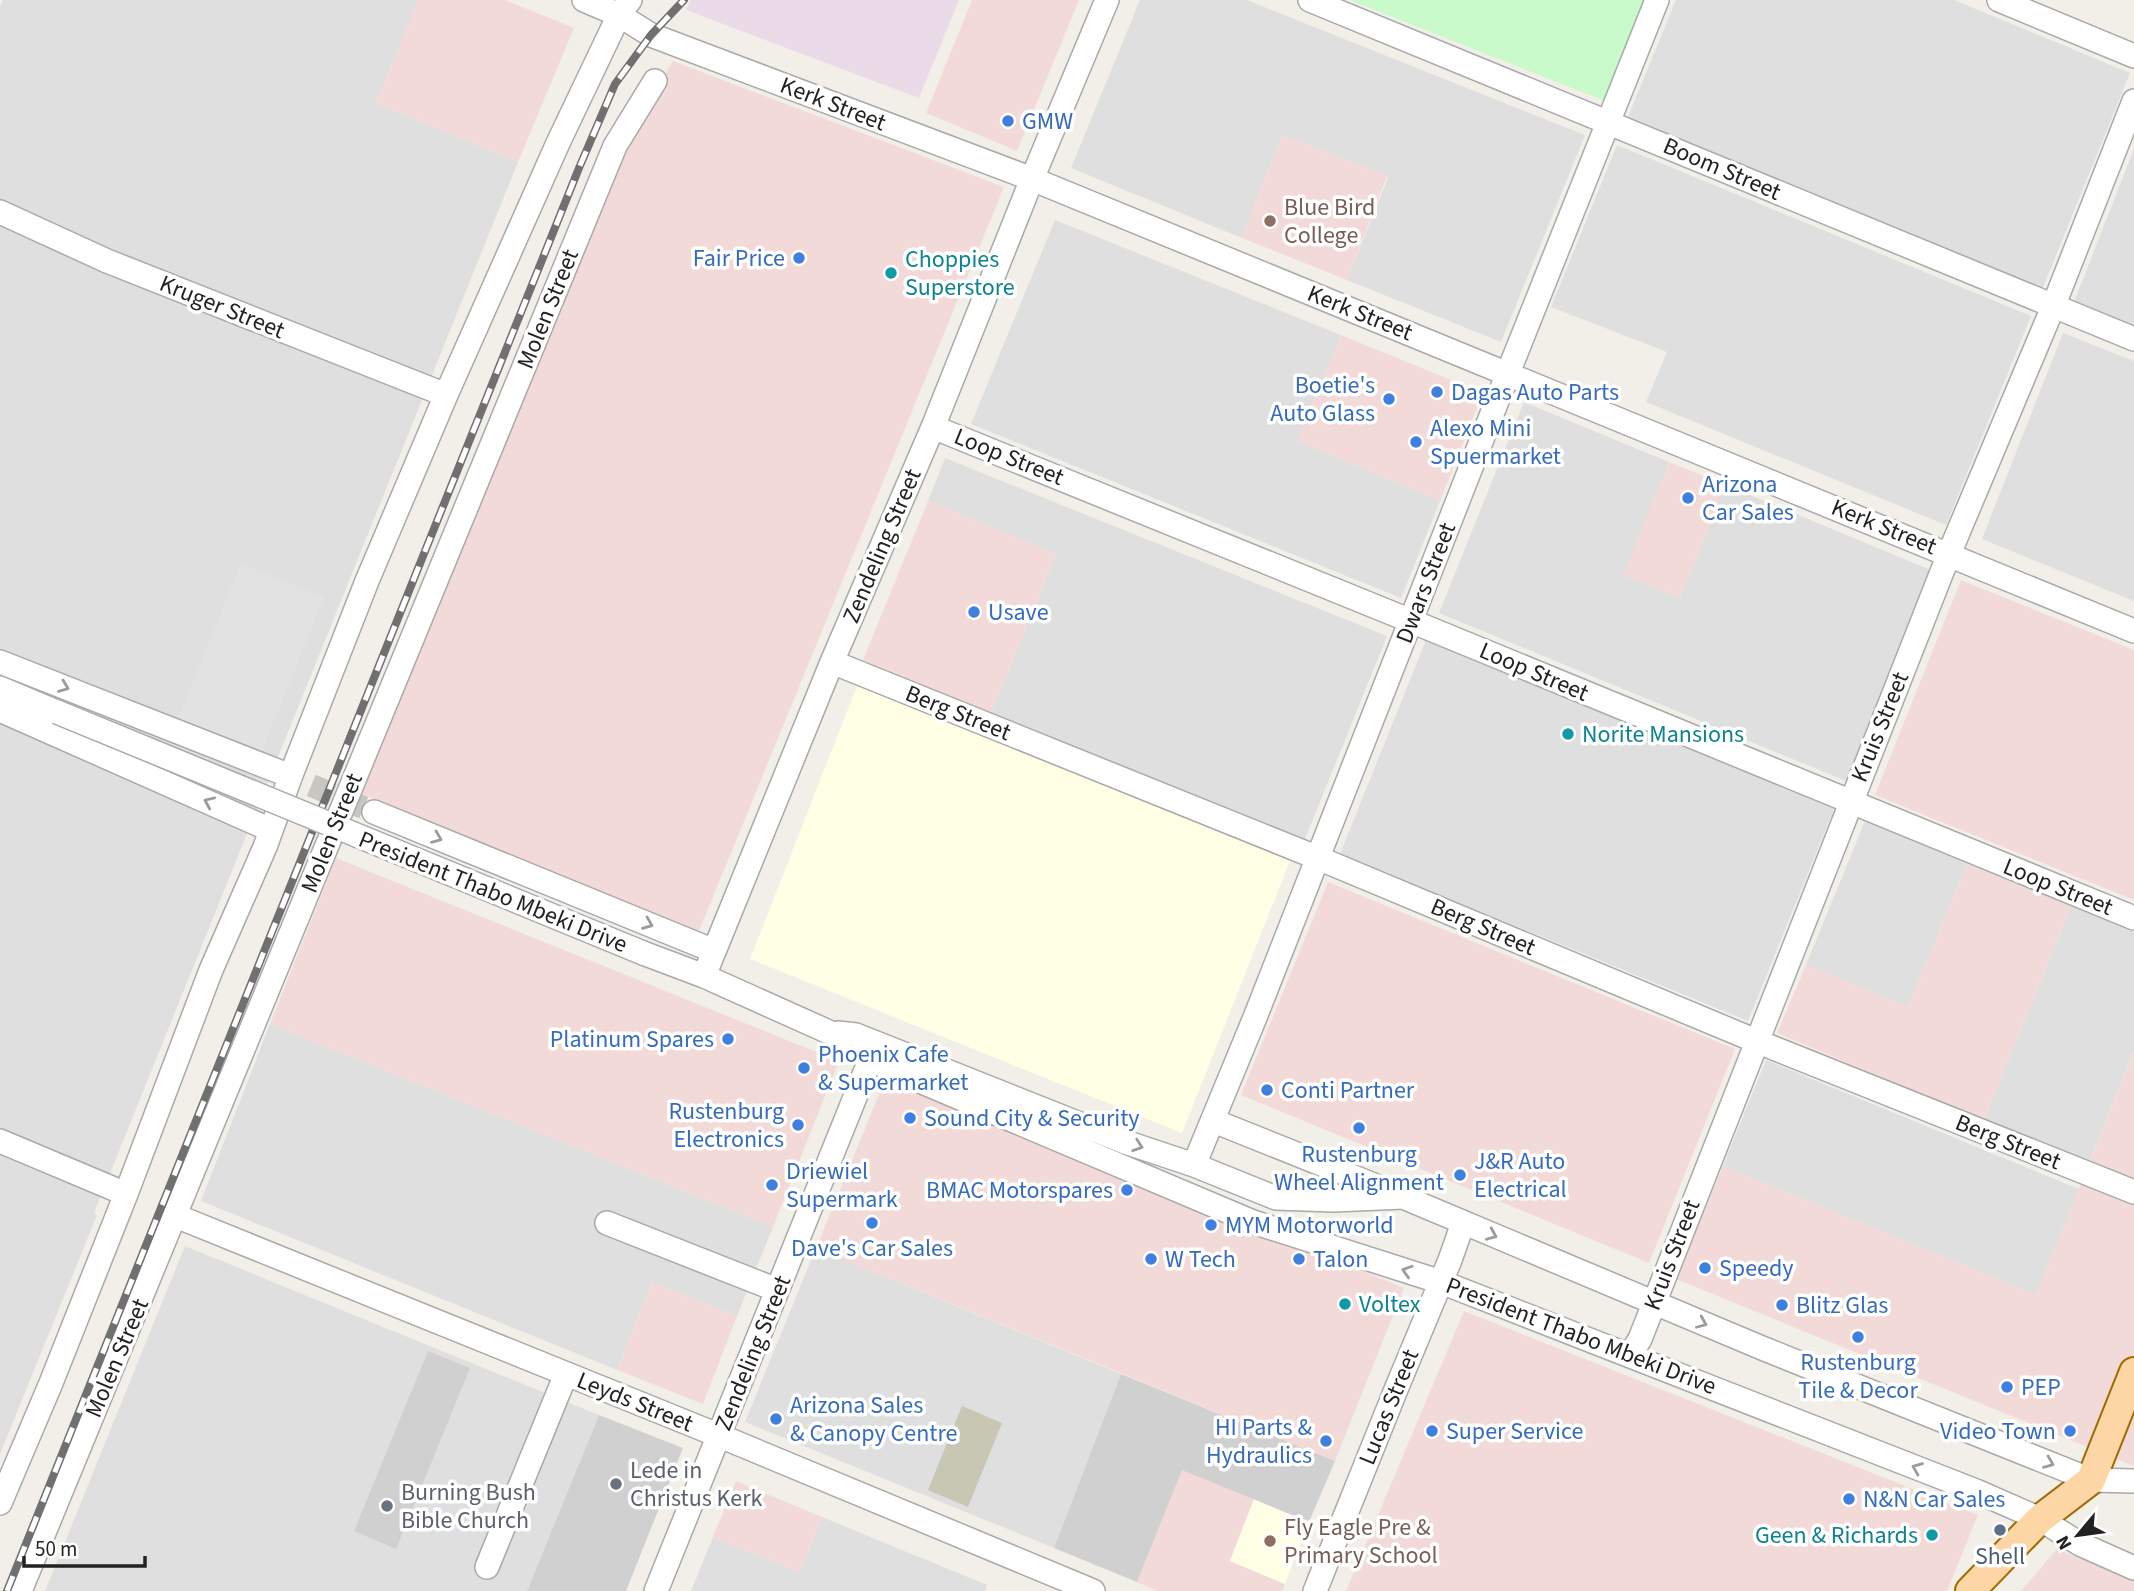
<svg xmlns="http://www.w3.org/2000/svg" width="2134" height="1591" viewBox="0 0 2134 1591" font-family="'Source Sans 3',sans-serif">
  <style>
    .residential { fill: #e0dfdf }
    .commercial { fill: #f2dad9 }
    .industrial { fill: #ebdbe8 }
    .education { fill: #ffffe5 }
    .religious { fill: #d0d0d0 }
    .construction { fill: #c7c7b4 }
    .park { fill: #c8facc }
    .parking { fill: #e2e2e2 }
    .lines { fill: none; stroke-linecap: round; stroke-linejoin: round }
    .minor-tunnel { stroke: #c8c6c1; stroke-width: 23; stroke-dasharray: 23 11; stroke-linecap: butt }
    .minor-casing { stroke: #a9a9a9; stroke-width: 26 }
    .major-casing { stroke: #a06b00; stroke-width: 32 }
    .minor { stroke: #fff; stroke-width: 23 }
    .major { stroke: #fcd6a4; stroke-width: 28 }
    .rail-casing { stroke: #707070; stroke-width: 8 }
    .rail { stroke: #fff; stroke-width: 5; stroke-dasharray: 16; stroke-linecap: butt }
    .minor-bridge-casing { stroke: #a9a9a9; stroke-width: 26; stroke-linecap: butt }
    .minor-bridge { stroke: #fff; stroke-width: 23 }
    .oneway { stroke: #9c9c9c }
    .shop-dot { fill: #3f7fe0; stroke: #fff; stroke-width: 2.5 }
    .education-dot { fill: #8d6e63; stroke: #fff; stroke-width: 2.5 }
    .culture-dot { fill: #0f9aa8; stroke: #fff; stroke-width: 2.5 }
    .worship-dot { fill: #6b7280; stroke: #fff; stroke-width: 2.5 }
    .service-dot { fill: #5c6f8a; stroke: #fff; stroke-width: 2.5 }
    .labels { text-anchor: middle; dominant-baseline: central; stroke-width: 7; stroke-linejoin: round; paint-order: stroke }
    .street-label { font-size: 24px; fill: #222; stroke: #fff }
    .shop-label { font-size: 24px; fill: #366cbe; stroke: #fff; text-anchor: start }
    .education-label { font-size: 24px; fill: #785e54; stroke: #fff; text-anchor: start }
    .culture-label { font-size: 24px; fill: #0d838f; stroke: #fff; text-anchor: start }
    .worship-label { font-size: 24px; fill: #5b616d; stroke: #fff; text-anchor: start }
    .service-label { font-size: 24px; fill: #4e5e75; stroke: #fff }
  </style>
  <rect width="100%" height="100%" fill="#f2efe9"/>
  <!-- residential -->
  <path class="residential" d="M3 0H419L376 103 518 162 94 1213 97 1215 0 1454V7Z
    M1140 0H1247L1585 135 1501 342 1347 280 1388 178 1387 176 1282 135 1242 238 1071 168Z
    M1676 0H1954L2130 73 2042 290 1627 119Z
    M1617 145 2031 316 1946 525 1646 402 1667 352 1551 307Z
    M2134 149V326L2074 302Z
    M1055 220 1341 335 1298 441 1440 501 1401 598 971 424Z
    M2063 333 2134 361V601L1982 539Z
    M1524 402 1669 462 1624 575 1680 598 1726 485 1931 570 1846 781 1439 613Z
    M945 458 1387 636 1305 839 991 713 1056 554 928 501Z
    M1426 640 1834 809 1748 1021 1340 854Z
    M1865 821 1967 864 1908 1007 1806 965Z
    M2071 906 2134 932V1051L2089 1163 1984 1120Z
    M270 1024 773 1227 737 1316 652 1282 617 1370 201 1201Z
    M1766 1060 2079 1189 2036 1295 1723 1166Z
    M185 1246 599 1415 527 1591H45Z
    M816 1248 1121 1374 1054 1548 745 1422Z
    M822 1517 987 1585 985 1591H691L713 1537 800 1572Z"/>
  <!-- commercial -->
  <path class="commercial" d="M419 0H505L574 28 518 162 376 103Z
    M972 0H1079L1017 151 926 113Z
    M673 61 1004 187 699 931 362 794 620 148Z
    M1282 135 1387 176 1347 280 1242 238Z
    M1341 335 1483 393 1440 501 1298 441Z
    M1669 462 1726 485 1680 598 1623 575Z
    M928 501 1056 554 991 713 863 660Z
    M1961 580 2134 650V900L1875 795Z
    M336 858 839 1061 773 1227 270 1024Z
    M1967 864 2071 906 1984 1120 1777 1033 1806 965 1908 1007Z
    M1328 882 1735 1049 1649 1263 1241 1095Z
    M2134 1052V1466L1676 1279 1723 1166 2036 1295Z
    M887 1075 1404 1288 1335 1461 816 1248Z
    M652 1282 737 1316 703 1404 617 1370Z
    M1464 1311 1978 1515 1947 1591H1346Z
    M1182 1469 1254 1499 1230 1561 1285 1584 1282 1591H1157L1137 1582Z
    M736 1481 822 1517 800 1572 713 1537Z
    M2057 1549 2134 1581V1591H2021Z"/>
  <!-- industrial -->
  <path class="industrial" d="M691 0H959L919 98 686 10Z"/>
  <!-- education -->
  <path class="education" d="M857 686 1290 861 1182 1133 750 959Z
    M1254 1499 1309 1522 1285 1584 1230 1561Z"/>
  <!-- religious -->
  <path class="religious" d="M428 1351 470 1368 396 1549 354 1531Z
    M1121 1374 1335 1461 1309 1522 1182 1470 1137 1582 1054 1548Z
    M599 1415 683 1448 626 1591H527Z"/>
  <!-- construction -->
  <path class="construction" d="M962 1406 1002 1423 968 1507 928 1490Z"/>
  <!-- park -->
  <path class="park" d="M1350 0H1646L1605 101Z"/>
  <!-- parking -->
  <path class="parking" d="M241 563 324 597 260 756 177 722Z"/>
  <g class="lines">
    <!-- minor-tunnel -->
    <path class="minor-tunnel" d="M280 772 374 812"/>
    <defs>
      <path id="minor" d="M584 0 619 15 651 35 1032 179 2134 631
        M1310 0 2134 339
        M1999 0 2134 56
        M0 212 107 261 446 395
        M933 427 1411 621 2134 918
        M0 662 280 772
        M832 662 1318 858 1756 1041 2134 1192
        M0 688 57 712
        M0 710 271 830
        M374 812 714 951
        M643 953 704 976 831 1033 870 1060 1253 1222 1441 1282 1976 1491 2040 1519 2080 1544 2134 1568
        M704 976 832 662 933 427 1032 179 1107 0
        M838 1033 856 1035 1125 1142 1194 1165 1276 1198 1334 1200 1403 1197 1762 1348 2091 1480 2134 1481
        M1214 1121 1396 1194
        M0 1141 126 1194
        M1194 1165 1256 1015 1508 373 1657 0
        M176 1216 720 1436 1093 1591
        M607 1223 777 1290
        M1630 1355 1640 1339 1949 554 2053 307 2134 101
        M0 1503 51 1383 126 1194 211 970 265 847 291 775 367 581 446 395 558 143 619 15 630 0
        M487 1567 566 1374
        M20 1591 615 146 655 81
        M656 1591 870 1060 880 1052
        M1315 1591 1397 1387 1450 1260 1463 1223"/>
      <path id="major" d="M1970 1591 2040 1519 2091 1480 2134 1372"/>
    </defs>
    <!-- minor casing -->
    <use href="#minor" class="minor-casing"/>
    <!-- major casing -->
    <use href="#major" class="major-casing"/>
    <!-- minor -->
    <use href="#minor" class="minor"/>
    <!-- major -->
    <use href="#major" class="major"/>
    <defs>
      <path id="rail" d="M7 1591 579 168 615 84 651 35 684 0"/>
    </defs>
    <!-- rail casing -->
    <use href="#rail" class="rail-casing"/>
    <!-- rail -->
    <use href="#rail" class="rail"/>
    <defs>
      <path id="minor-bridge" d="M57 712 643 953"/>
    </defs>
    <!-- minor-bridge casing -->
    <use href="#minor-bridge" class="minor-bridge-casing"/>
    <!-- minor-bridge -->
    <use href="#minor-bridge" class="minor-bridge"/>
  </g>
  <!-- one-way arrows -->
  <defs><path id="oneway-chevron" d="M-2-3.5L2.5 0L-2 3.5" fill="none" stroke-width="1.6" stroke-linecap="round" stroke-linejoin="round" transform="scale(1.75)"/></defs>
  <g class="oneway">
    <use href="#oneway-chevron" transform="translate(64 687) rotate(21)"/>
    <use href="#oneway-chevron" transform="translate(209 802) rotate(-156)"/>
    <use href="#oneway-chevron" transform="translate(437 838) rotate(22)"/>
    <use href="#oneway-chevron" transform="translate(648 924) rotate(22)"/>
    <use href="#oneway-chevron" transform="translate(1138 1146) rotate(19)"/>
    <use href="#oneway-chevron" transform="translate(1492 1235) rotate(23)"/>
    <use href="#oneway-chevron" transform="translate(1407 1271) rotate(-162)"/>
    <use href="#oneway-chevron" transform="translate(1702 1323) rotate(23)"/>
    <use href="#oneway-chevron" transform="translate(2049 1463) rotate(22)"/>
    <use href="#oneway-chevron" transform="translate(1917 1468) rotate(-158)"/>
  </g>
  <!-- markers -->
  <g class="shop-dot">
    <circle cx="1008" cy="121" r="7"/>
    <circle cx="799" cy="258" r="7"/>
    <circle cx="1437" cy="392" r="7"/>
    <circle cx="1389" cy="399" r="7"/>
    <circle cx="1416" cy="442" r="7"/>
    <circle cx="1688" cy="498" r="7"/>
    <circle cx="974" cy="612" r="7"/>
    <circle cx="728" cy="1039" r="7"/>
    <circle cx="804" cy="1068" r="7"/>
    <circle cx="1267" cy="1090" r="7"/>
    <circle cx="910" cy="1118" r="7"/>
    <circle cx="798" cy="1125" r="7"/>
    <circle cx="1359" cy="1128" r="7"/>
    <circle cx="1460" cy="1175" r="7"/>
    <circle cx="772" cy="1185" r="7"/>
    <circle cx="1127" cy="1190" r="7"/>
    <circle cx="872" cy="1223" r="7"/>
    <circle cx="1211" cy="1225" r="7"/>
    <circle cx="1151" cy="1259" r="7"/>
    <circle cx="1299" cy="1259" r="7"/>
    <circle cx="1705" cy="1268" r="7"/>
    <circle cx="1782" cy="1305" r="7"/>
    <circle cx="1858" cy="1337" r="7"/>
    <circle cx="2007" cy="1387" r="7"/>
    <circle cx="776" cy="1419" r="7"/>
    <circle cx="1432" cy="1431" r="7"/>
    <circle cx="2070" cy="1431" r="7"/>
    <circle cx="1326" cy="1441" r="7"/>
    <circle cx="1849" cy="1499" r="7"/>
  </g>
  <g class="education-dot">
    <circle cx="1270" cy="221" r="7"/>
    <circle cx="1270" cy="1541" r="7"/>
  </g>
  <g class="culture-dot">
    <circle cx="891" cy="273" r="7"/>
    <circle cx="1568" cy="734" r="7"/>
    <circle cx="1345" cy="1304" r="7"/>
    <circle cx="1932" cy="1535" r="7"/>
  </g>
  <g class="worship-dot">
    <circle cx="616" cy="1484" r="7"/>
    <circle cx="387" cy="1506" r="7"/>
  </g>
  <circle class="service-dot" cx="2000" cy="1530" r="7"/>
  <g class="labels">
    <!-- street labels -->
    <g class="street-label">
      <text transform="translate(833 104) rotate(21)">Kerk Street</text>
      <text transform="translate(1722 169) rotate(23)">Boom Street</text>
      <text transform="translate(222 307) rotate(22)">Kruger Street</text>
      <text transform="translate(548 309) rotate(-68)">Molen Street</text>
      <text transform="translate(1360 313) rotate(22)">Kerk Street</text>
      <text transform="translate(1009 457) rotate(22)">Loop Street</text>
      <text transform="translate(1884 527) rotate(22)">Kerk Street</text>
      <text transform="translate(882 546) rotate(-67)">Zendeling Street</text>
      <text transform="translate(1426 583) rotate(-69)">Dwars Street</text>
      <text transform="translate(1534 672) rotate(23)">Loop Street</text>
      <text transform="translate(958 713) rotate(22)">Berg Street</text>
      <text transform="translate(1880 727) rotate(-68)">Kruis Street</text>
      <text transform="translate(332 833) rotate(-68)">Molen Street</text>
      <text transform="translate(2058 887) rotate(22)">Loop Street</text>
      <text transform="translate(493 892) rotate(22)">President Thabo Mbeki Drive</text>
      <text transform="translate(1483 927) rotate(23)">Berg Street</text>
      <text transform="translate(2008 1142) rotate(22)">Berg Street</text>
      <text transform="translate(1672 1255) rotate(-69)">Kruis Street</text>
      <text transform="translate(1581 1336) rotate(21)">President Thabo Mbeki Drive</text>
      <text transform="translate(753 1353) rotate(-68)">Zendeling Street</text>
      <text transform="translate(117 1358) rotate(-67)">Molen Street</text>
      <text transform="translate(635 1402) rotate(22)">Leyds Street</text>
      <text transform="translate(1389 1407) rotate(-68)">Lucas Street</text>
    </g>
    <!-- shop labels -->
    <g class="shop-label">
      <text x="1022" y="121">GMW</text>
      <text x="785" y="258" text-anchor="end">Fair Price</text>
      <text x="1375" y="385" text-anchor="end">Boetie's<tspan x="1375" dy="28">Auto Glass</tspan></text>
      <text x="1451" y="392">Dagas Auto Parts</text>
      <text x="1430" y="428">Alexo Mini<tspan x="1430" dy="28">Spuermarket</tspan></text>
      <text x="1702" y="484">Arizona<tspan x="1702" dy="28">Car Sales</tspan></text>
      <text x="988" y="612">Usave</text>
      <text x="714" y="1039" text-anchor="end">Platinum Spares</text>
      <text x="818" y="1054">Phoenix Cafe<tspan x="818" dy="28">&amp; Supermarket</tspan></text>
      <text x="1281" y="1090">Conti Partner</text>
      <text x="784" y="1111" text-anchor="end">Rustenburg<tspan x="784" dy="28">Electronics</tspan></text>
      <text x="924" y="1118">Sound City &amp; Security</text>
      <text x="1359" y="1154" text-anchor="middle">Rustenburg<tspan x="1359" dy="28">Wheel Alignment</tspan></text>
      <text x="1474" y="1161">J&amp;R Auto<tspan x="1474" dy="28">Electrical</tspan></text>
      <text x="786" y="1171">Driewiel<tspan x="786" dy="28">Supermark</tspan></text>
      <text x="1113" y="1190" text-anchor="end">BMAC Motorspares</text>
      <text x="1225" y="1225">MYM Motorworld</text>
      <text x="872" y="1248" text-anchor="middle">Dave's Car Sales</text>
      <text x="1165" y="1259">W Tech</text>
      <text x="1313" y="1259">Talon</text>
      <text x="1719" y="1268">Speedy</text>
      <text x="1796" y="1305">Blitz Glas</text>
      <text x="1858" y="1362" text-anchor="middle">Rustenburg<tspan x="1858" dy="28">Tile &amp; Decor</tspan></text>
      <text x="2021" y="1387">PEP</text>
      <text x="790" y="1405">Arizona Sales<tspan x="790" dy="28">&amp; Canopy Centre</tspan></text>
      <text x="1312" y="1427" text-anchor="end">HI Parts &amp;<tspan x="1312" dy="28">Hydraulics</tspan></text>
      <text x="1446" y="1431">Super Service</text>
      <text x="2056" y="1431" text-anchor="end">Video Town</text>
      <text x="1863" y="1499">N&amp;N Car Sales</text>
    </g>
    <!-- education labels -->
    <g class="education-label">
      <text x="1284" y="207">Blue Bird<tspan x="1284" dy="28">College</tspan></text>
      <text x="1284" y="1527">Fly Eagle Pre &amp;<tspan x="1284" dy="28">Primary School</tspan></text>
    </g>
    <!-- culture labels -->
    <g class="culture-label">
      <text x="905" y="259">Choppies<tspan x="905" dy="28">Superstore</tspan></text>
      <text x="1582" y="734">Norite Mansions</text>
      <text x="1359" y="1304">Voltex</text>
      <text x="1918" y="1535" text-anchor="end">Geen &amp; Richards</text>
    </g>
    <!-- worship labels -->
    <g class="worship-label">
      <text x="630" y="1470">Lede in<tspan x="630" dy="28">Christus Kerk</tspan></text>
      <text x="401" y="1492">Burning Bush<tspan x="401" dy="28">Bible Church</tspan></text>
    </g>
    <!-- service labels -->
    <g class="service-label">
      <text x="2000" y="1556">Shell</text>
    </g>
  </g>
  <!-- north arrow -->
  <g transform="translate(2078 1535) rotate(241)" stroke="#ffffff" stroke-width="5" paint-order="stroke">
  <path d="M0-5L12 26L0 18L-12 26Z" fill="#222222"/>
  <text y="-10" font-size="19" font-weight="bold" text-anchor="middle" fill="#222222">N</text>
  </g>
  <!-- scale -->
  <path d="M24 1556v10h121v-10" fill="none" stroke="#222222" stroke-width="3.5"/>
  <text x="35" y="1556" font-size="21" fill="#222222" stroke="#ffffff" stroke-width="5" paint-order="stroke">50 m</text>
</svg>
